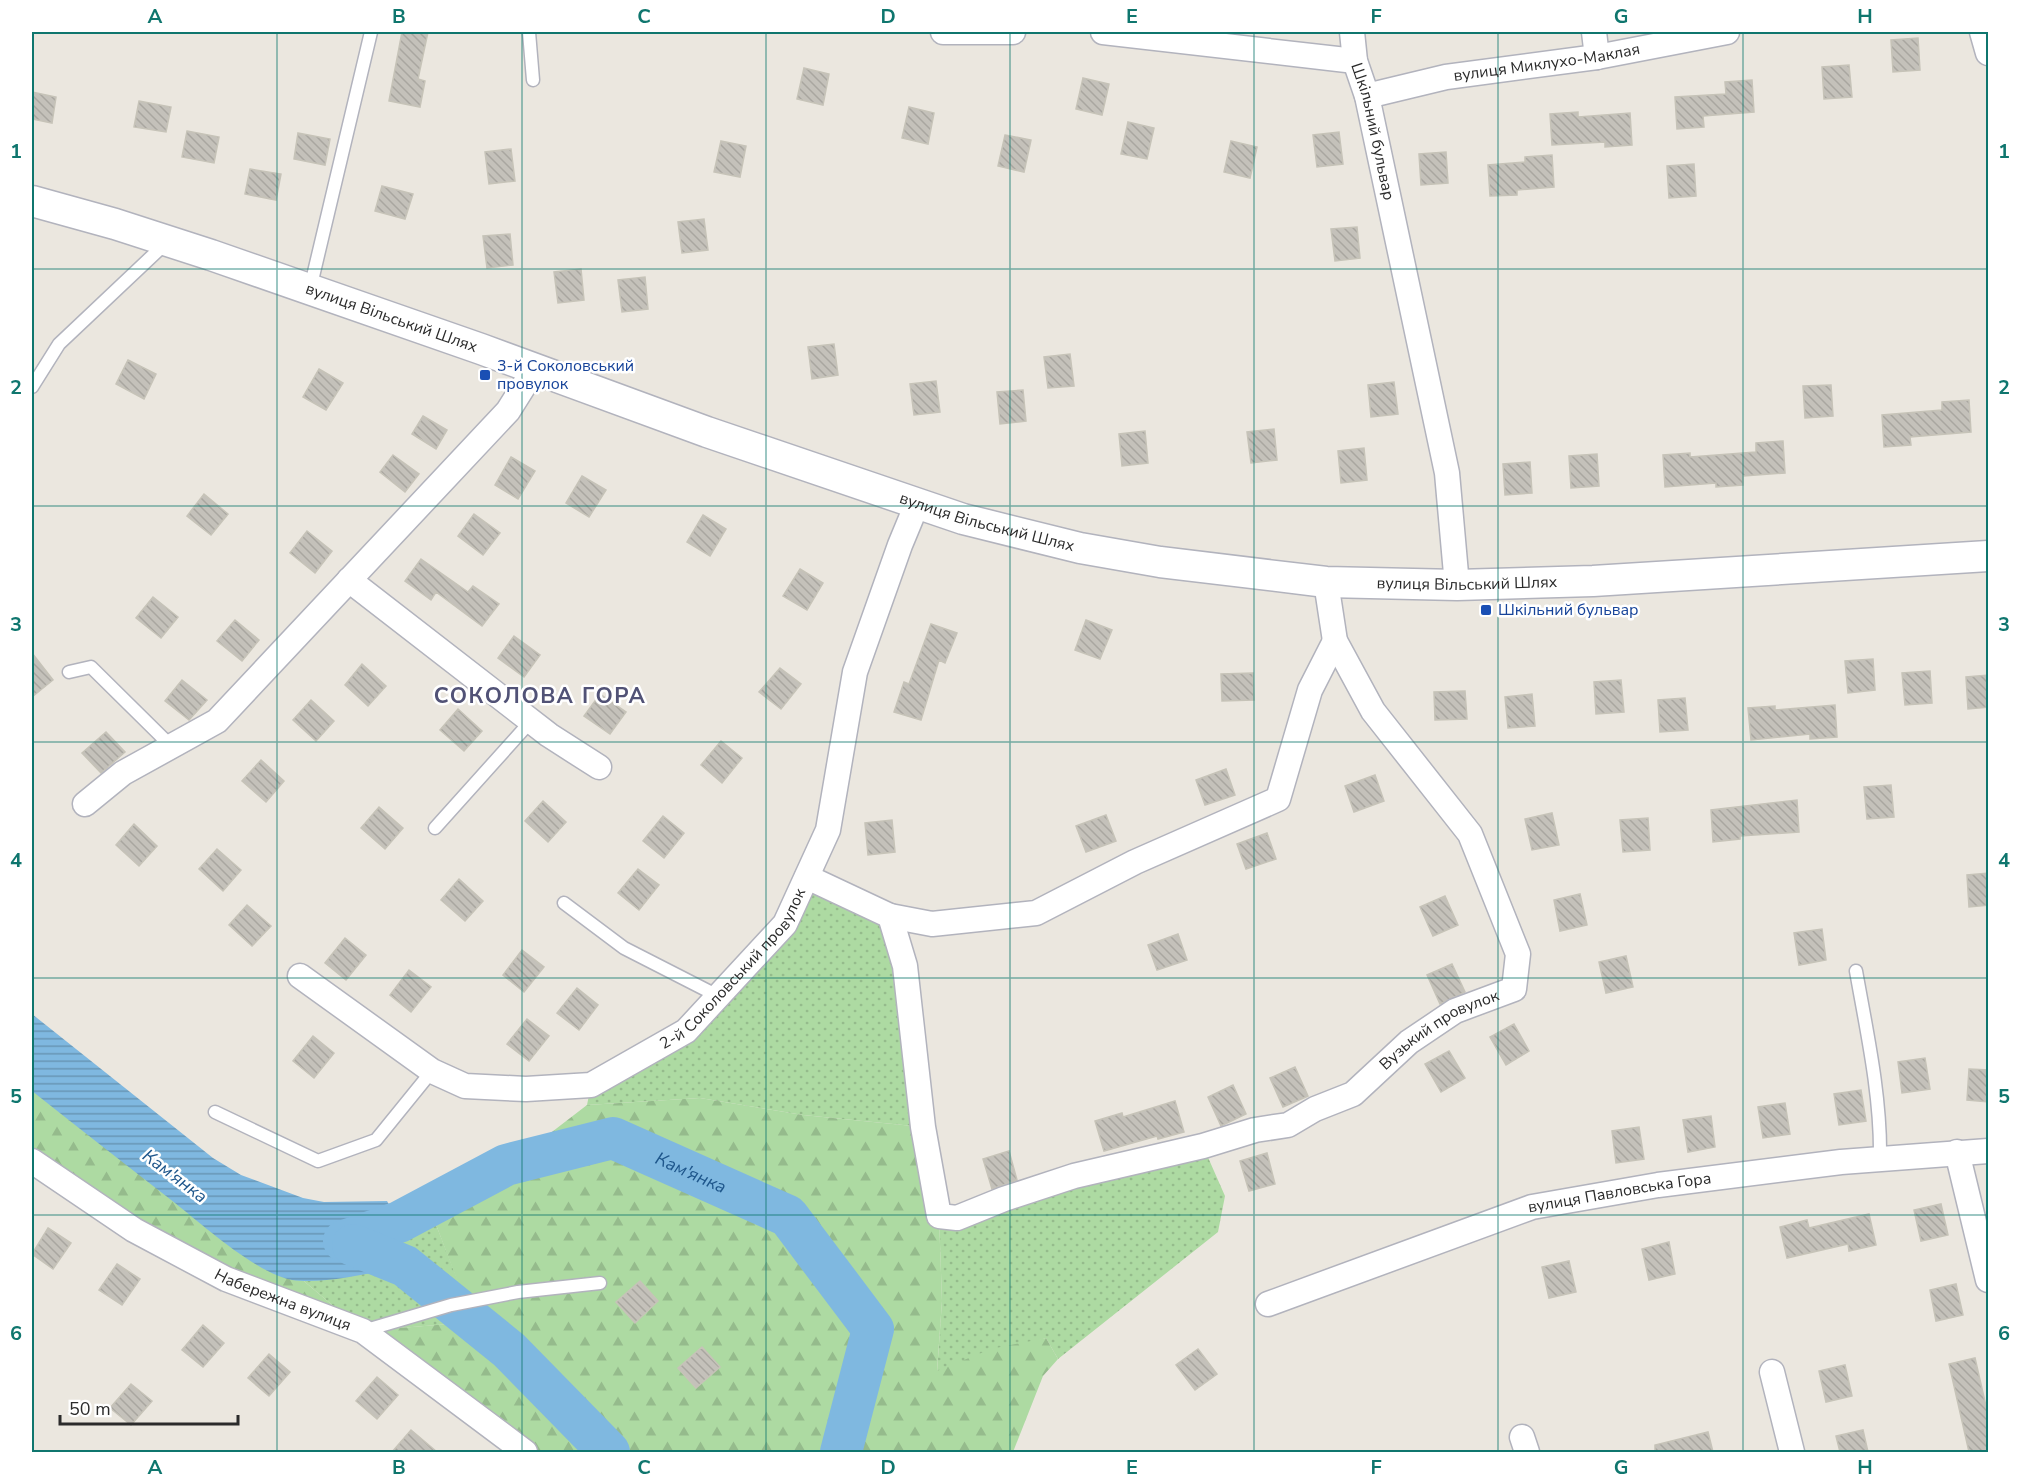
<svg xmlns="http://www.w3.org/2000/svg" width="2020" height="1484" viewBox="0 0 2020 1484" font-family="'Nunito Sans',sans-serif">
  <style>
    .grass { fill: url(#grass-dots) }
    .forest { fill: url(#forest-firs) }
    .water { fill: url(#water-rules) }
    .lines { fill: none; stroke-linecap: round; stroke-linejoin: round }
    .river { stroke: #7fb8e0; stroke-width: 42 }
    .building { fill: url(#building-back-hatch); stroke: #c6c3b8; stroke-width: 1.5 }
    .service-casing { stroke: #b2b3bd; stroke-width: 15 }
    .minor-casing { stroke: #b2b3bd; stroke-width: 27 }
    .tertiary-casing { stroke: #b2b3bd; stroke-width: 33 }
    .service { stroke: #fff; stroke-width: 12 }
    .minor { stroke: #fff; stroke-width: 24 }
    .tertiary { stroke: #fff; stroke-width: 30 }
    .grid { fill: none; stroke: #0f766e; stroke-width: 1.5; stroke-opacity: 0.55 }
    .transit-dot { fill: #1a4fb4; stroke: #fff; stroke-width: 2 }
    .labels { text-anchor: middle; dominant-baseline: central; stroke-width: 5; stroke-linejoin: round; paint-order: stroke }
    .street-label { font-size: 16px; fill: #2b2b2b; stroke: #fff }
    .transit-label { font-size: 16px; fill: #164399; stroke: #fff; text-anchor: start }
    .water-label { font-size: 18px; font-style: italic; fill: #1e568b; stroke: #fff }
    .district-label { font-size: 22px; font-weight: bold; letter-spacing: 1.5px; fill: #515276; stroke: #fff }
    .neatline { fill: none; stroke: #0f766e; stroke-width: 2 }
    .grid-label { font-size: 20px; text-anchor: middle; font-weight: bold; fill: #0f766e }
  </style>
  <defs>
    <pattern id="grass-dots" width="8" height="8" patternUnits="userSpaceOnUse" patternTransform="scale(1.5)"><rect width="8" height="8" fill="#addaa2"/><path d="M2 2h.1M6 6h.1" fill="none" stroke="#95bb8c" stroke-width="1.8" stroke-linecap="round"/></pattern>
    <pattern id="forest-firs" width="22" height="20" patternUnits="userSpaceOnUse" patternTransform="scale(1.5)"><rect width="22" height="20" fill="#addaa2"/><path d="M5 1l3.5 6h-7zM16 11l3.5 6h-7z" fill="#95bb8c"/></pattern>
    <pattern id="water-rules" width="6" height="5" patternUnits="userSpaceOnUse" patternTransform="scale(1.5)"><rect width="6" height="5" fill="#7fb8e0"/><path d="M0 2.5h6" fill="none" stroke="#6896b6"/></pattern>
    <pattern id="building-back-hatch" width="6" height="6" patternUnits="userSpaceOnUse" patternTransform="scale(1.5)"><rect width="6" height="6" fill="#c4c1ba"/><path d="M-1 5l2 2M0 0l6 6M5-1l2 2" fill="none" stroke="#a9a6a0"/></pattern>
  </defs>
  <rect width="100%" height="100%" fill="#ebe7df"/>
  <!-- grass -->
  <path class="grass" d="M807 877 890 916 923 1127 803 1115 700 1098 587 1105 591 1085 686 1031Z
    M1203 1146 1225 1196 1218 1232 1058 1359 1046 1338 937 1372 942 1301 939 1216Z
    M506 1165 435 1222 474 1322 363 1331 215 1206 344 1241 399 1222Z"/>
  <!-- forest -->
  <path class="forest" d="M32 1061 215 1206 363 1331 473 1322 435 1222 587 1105 700 1098 803 1115 923 1127 939 1216 942 1301 937 1371 991 1349 1046 1338 1058 1359 1043 1376 1013 1452H525L363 1331 226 1279 32 1161Z"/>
  <!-- water -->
  <path class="water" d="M32 1014 213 1158 241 1175 303 1198 324 1202 387 1201 399 1222 405 1266C373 1272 324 1285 292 1280 256 1273 204 1226 175 1203 127 1166 79 1128 32 1091Z"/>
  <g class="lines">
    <!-- river -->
    <g class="river">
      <path id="s1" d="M344 1241 399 1222 506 1165 613 1138 788 1216 873 1329 841 1452"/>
      <path d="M353 1245 405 1266 509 1350 609 1452"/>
    </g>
  </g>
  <!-- building -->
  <path class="building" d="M402 32H428L418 79 425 81 420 107 389 101Z
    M1918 38 1920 70 1893 72 1891 40Z
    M1849 65 1852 97 1824 99 1822 67Z
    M804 68 829 74 823 105 797 99Z
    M1083 78 1109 84 1102 115 1076 109Z
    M1752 80 1754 112 1703 116 1704 127 1677 129 1675 97 1726 94 1725 82Z
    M32 92 56 97 52 123 32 119Z
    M139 101 171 107 166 132 134 127Z
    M909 107 934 113 928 144 902 138Z
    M1578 112V117L1630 113 1632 145 1605 147V142L1552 145 1550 114Z
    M1128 122 1154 128 1147 159 1121 154Z
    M187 131 219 137 214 163 182 157Z
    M1339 132 1343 164 1317 167 1313 135Z
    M298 133 330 139 325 165 294 159Z
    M1005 135 1031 140 1024 172 998 166Z
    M721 141 746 146 740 177 714 172Z
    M1231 141 1257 147 1250 178 1224 172Z
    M511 149 515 181 489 184 485 152Z
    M1446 152 1448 183 1421 185 1419 154Z
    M1552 155 1554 187 1517 190V195L1490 196 1488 165 1525 162V157Z
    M1694 164 1696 196 1669 198 1667 166Z
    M250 169 281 174 276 200 245 194Z
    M382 186 413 194 405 219 375 211Z
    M704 219 708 250 682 253 678 222Z
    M1357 227 1360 258 1335 261 1331 229Z
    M510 234 513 265 487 268 483 236Z
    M581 269 584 300 558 303 554 272Z
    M645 277 648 309 622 312 618 280Z
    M834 344 838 375 812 379 808 347Z
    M1070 354 1074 386 1048 388 1044 357Z
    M128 360 156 374 144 399 116 384Z
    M319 369 343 383 326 410 303 397Z
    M936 381 940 412 914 415 910 384Z
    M1394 382 1398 414 1371 417 1368 385Z
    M1831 385 1833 416 1805 418 1803 386Z
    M1023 390 1026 421 1000 424 997 392Z
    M1969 400 1971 432 1910 437 1911 445 1884 447 1882 415 1942 410V402Z
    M423 416 447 430 436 449 412 434Z
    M1274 429 1277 460 1251 463 1247 432Z
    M1145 431 1148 463 1122 466 1119 434Z
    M1783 441 1785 473 1743 476V485L1716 487V483L1665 487 1663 455 1690 453V457L1756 452V443Z
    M1364 448 1367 480 1341 483 1338 451Z
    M1597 454 1599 486 1571 488 1569 456Z
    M393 455 419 474 405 492 380 472Z
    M511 457 535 471 518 499 495 485Z
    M1530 462 1532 493 1505 495 1503 464Z
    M582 476 606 490 589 517 566 503Z
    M204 494 228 514 211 535 187 516Z
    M474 514 500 533 483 555 458 536Z
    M703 515 726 529 710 556 687 542Z
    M307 531 332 551 315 573 290 553Z
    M421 559 468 592 473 586 499 604 482 626 436 592 431 600 405 581Z
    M800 569 823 583 807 610 783 596Z
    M153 597 178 617 161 638 136 618Z
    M235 620 259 640 242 661 217 641Z
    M1086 620 1112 630 1100 659 1075 650Z
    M931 624 957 633 945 663 939 660 921 720 894 712 904 682 909 684Z
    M514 636 540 655 524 677 498 658Z
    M32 653 53 680 32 697Z
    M1873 659 1875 690 1848 693 1845 661Z
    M362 664 386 686 368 706 345 685Z
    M780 668 801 684 781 709 759 692Z
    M1930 671 1932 703 1905 705 1902 673Z
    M1253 673 1254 700 1222 701 1221 674Z
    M1989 675V707L1968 709 1966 677Z
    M182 680 207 700 189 720 165 701Z
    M1621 680 1624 712 1596 714 1594 682Z
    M1465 691 1467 719 1435 720 1434 692Z
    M600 694 626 712 610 734 584 716Z
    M1532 694 1535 726 1508 728 1505 697Z
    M1685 698 1688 730 1660 732 1658 700Z
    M311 700 334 721 316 741 293 720Z
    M1835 705 1837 737 1810 739V734L1751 740 1748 708 1775 706V710Z
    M458 709 482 731 464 751 440 730Z
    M106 732 125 752 101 773 82 753Z
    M721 741 742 758 722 783 701 765Z
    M261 760 284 781 266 802 242 781Z
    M1226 769 1235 795 1205 805 1196 780Z
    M1375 775 1384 801 1354 812 1345 786Z
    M1891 785 1894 817 1867 819 1864 787Z
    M1797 800 1799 832 1740 836V839L1713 842 1711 810Z
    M543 801 566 822 548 842 525 821Z
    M379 807 403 828 385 849 361 828Z
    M1552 813 1559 845 1532 850 1525 819Z
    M1106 815 1116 841 1086 852 1076 826Z
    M663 816 684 833 664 858 643 841Z
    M1648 818 1650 850 1623 852 1620 820Z
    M892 820 895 852 868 855 865 823Z
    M134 824 157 846 139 866 116 845Z
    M1267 833 1276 859 1246 869 1237 844Z
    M217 849 241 870 223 891 199 869Z
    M638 869 659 885 639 910 618 893Z
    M1989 873V905L1969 907 1967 875Z
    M459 879 483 901 465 921 441 900Z
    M1580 894 1587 925 1560 931 1554 900Z
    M1445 896 1458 925 1433 936 1420 907Z
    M247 905 271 926 252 946 229 925Z
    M1822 929 1826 960 1799 965 1794 933Z
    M1178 934 1187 960 1157 970 1148 945Z
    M345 938 366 955 346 980 325 963Z
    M522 950 544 967 524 992 503 975Z
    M1626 956 1633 987 1606 993 1599 962Z
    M1452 964 1465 992 1440 1004 1427 975Z
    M409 970 431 987 411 1012 390 995Z
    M577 988 598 1005 579 1030 557 1013Z
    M527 1019 549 1036 529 1061 507 1044Z
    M1514 1024 1529 1051 1506 1065 1490 1037Z
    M313 1036 334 1053 314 1078 293 1061Z
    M1449 1051 1465 1078 1441 1092 1425 1064Z
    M1925 1058 1930 1089 1902 1093 1898 1062Z
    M1295 1067 1308 1096 1283 1107 1270 1078Z
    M1969 1069 1989 1070V1102L1967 1100Z
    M1233 1085 1246 1114 1221 1126 1208 1097Z
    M1861 1090 1866 1121 1839 1125 1834 1094Z
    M1175 1101 1184 1132 1158 1139 1157 1136 1104 1151 1095 1121 1122 1113 1123 1117Z
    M1785 1103 1790 1134 1763 1138 1758 1107Z
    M1711 1116 1715 1147 1688 1152 1683 1120Z
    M1639 1127 1644 1159 1616 1163 1612 1131Z
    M1009 1151 1017 1180 992 1189 983 1159Z
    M1267 1153 1275 1184 1249 1191 1240 1161Z
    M1941 1204 1948 1235 1921 1241 1914 1210Z
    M1869 1214 1876 1245 1849 1251 1848 1244 1787 1258 1780 1227 1807 1220 1809 1228Z
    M48 1228 71 1243 53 1269 32 1254Z
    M1669 1242 1675 1274 1649 1280 1642 1249Z
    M1569 1261 1576 1292 1549 1298 1542 1267Z
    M117 1264 140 1279 122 1305 99 1290Z
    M640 1281 658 1301 635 1323 616 1302Z
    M1956 1284 1963 1315 1936 1321 1930 1290Z
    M203 1325 224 1343 203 1367 182 1350Z
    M702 1347 720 1367 696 1388 678 1368Z
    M1198 1349 1217 1374 1195 1390 1176 1365Z
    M269 1354 290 1372 269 1396 248 1378Z
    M1975 1358 1989 1419V1452H1969L1949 1364Z
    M1845 1365 1852 1396 1826 1402 1819 1371Z
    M377 1377 398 1395 377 1419 356 1401Z
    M131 1384 152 1401 131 1425 110 1408Z
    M411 1430 437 1452H392Z
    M1863 1430 1868 1452H1840L1836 1436Z
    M1708 1432 1713 1452H1655V1445Z"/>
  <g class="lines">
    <defs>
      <path id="service" d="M529 32 533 80
        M310 289 371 32
        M32 387 59 344 167 242
        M69 672 91 667 171 746
        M435 828 531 721
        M564 903 624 948 718 996
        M1856 971C1867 1033 1881 1096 1880 1158
        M215 1112 318 1161 376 1140 432 1071
        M363 1331 451 1305 518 1292 600 1283"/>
      <g id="minor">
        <path d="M943 32H1013"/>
        <path d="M1103 32 1355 61"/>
        <path id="s2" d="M1352 32 1355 61 1367 96 1447 473 1457 585"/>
        <path d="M1594 32 1597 57"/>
        <path d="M1982 32 1988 53"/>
        <path id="s3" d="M1367 96 1446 77 1597 57 1727 32"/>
        <path d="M349 580 549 735 599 767"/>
        <path d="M85 804 123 773 217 721 508 411 535 368"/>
        <path id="s4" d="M807 877 890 916 905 966 923 1127 939 1216 957 1218 1004 1199 1074 1176 1203 1146 1255 1130 1288 1125 1315 1109 1353 1094 1409 1042 1455 1011 1514 989 1518 954 1470 834 1373 711 1335 641 1326 582"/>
        <path d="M890 916 932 924 1036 913 1135 862 1278 799 1310 690 1335 641"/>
        <path id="s5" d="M300 976 432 1071 465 1086 526 1089 591 1085 686 1031 785 924 828 830 855 672 900 545 917 504"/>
        <path d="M1957 1152 1988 1280"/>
        <path id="s6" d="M32 1161 134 1230 226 1279 363 1331 525 1452"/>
        <path id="s7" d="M1268 1304 1532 1207 1658 1185 1841 1162 1988 1151"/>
        <path d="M1772 1372 1792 1452"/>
        <path d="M1522 1437 1527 1452"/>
      </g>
      <g id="tertiary">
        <path id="s8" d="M32 201 115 224 211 255 481 349 707 432 963 519 1080 548 1160 562 1326 582 1457 585 1593 581 1988 556"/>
      </g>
    </defs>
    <!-- service casing -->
    <use href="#service" class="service-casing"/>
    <!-- minor casing -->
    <use href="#minor" class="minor-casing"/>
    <!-- tertiary casing -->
    <use href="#tertiary" class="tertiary-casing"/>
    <!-- service -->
    <use href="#service" class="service"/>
    <!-- minor -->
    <use href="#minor" class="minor"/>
    <!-- tertiary -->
    <use href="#tertiary" class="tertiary"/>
  </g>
  <!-- grid -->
  <path class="grid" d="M277 32V1452M522 32V1452M766 32V1452M1010 32V1452M1254 32V1452M1498 32V1452M1743 32V1452M32 269H1988M32 506H1988M32 742H1988M32 978H1988M32 1215H1988"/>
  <!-- markers -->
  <g class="transit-dot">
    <rect x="479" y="369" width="12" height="12" rx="3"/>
    <rect x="1480" y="604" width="12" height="12" rx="3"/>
  </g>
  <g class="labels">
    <!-- street labels -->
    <g class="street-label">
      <text stroke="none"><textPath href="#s3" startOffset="183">вулиця Миклухо-Маклая</textPath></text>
      <text stroke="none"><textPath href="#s2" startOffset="102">Шкільний бульвар</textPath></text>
      <text stroke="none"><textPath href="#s8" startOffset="378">вулиця Вільський Шлях</textPath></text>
      <text stroke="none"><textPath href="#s8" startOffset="1008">вулиця Вільський Шлях</textPath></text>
      <text stroke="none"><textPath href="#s8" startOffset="1494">вулиця Вільський Шлях</textPath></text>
      <text stroke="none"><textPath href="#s5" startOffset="512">2-й Соколовський провулок</textPath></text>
      <text stroke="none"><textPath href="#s4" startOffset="940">Вузький провулок</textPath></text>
      <text stroke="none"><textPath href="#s7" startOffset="370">вулиця Павловська Гора</textPath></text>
      <text stroke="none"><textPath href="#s6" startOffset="288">Набережна вулиця</textPath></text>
    </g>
    <!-- transit labels -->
    <g class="transit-label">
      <text x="497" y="366">3-й Соколовський<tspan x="497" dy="18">провулок</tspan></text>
      <text x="1498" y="610">Шкільний бульвар</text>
    </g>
    <!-- water labels -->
    <g class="water-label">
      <text stroke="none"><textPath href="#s1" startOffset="375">Кам'янка</textPath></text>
      <text transform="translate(175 1176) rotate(37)">Кам'янка</text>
    </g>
    <!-- district labels -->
    <g class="district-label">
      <text x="540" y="696">СОКОЛОВА ГОРА</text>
    </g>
  </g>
  <!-- border -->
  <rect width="2020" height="1484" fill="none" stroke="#ffffff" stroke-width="66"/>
  <!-- scale -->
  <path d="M60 1415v9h178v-9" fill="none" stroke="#2b2b2b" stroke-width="3"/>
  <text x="69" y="1415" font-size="18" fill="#2b2b2b" stroke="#ffffff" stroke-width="4.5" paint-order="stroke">50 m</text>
  <rect x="33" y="33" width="1954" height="1418" class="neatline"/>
  <g class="grid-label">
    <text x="155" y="23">A</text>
    <text x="399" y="23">B</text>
    <text x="644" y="23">C</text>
    <text x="888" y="23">D</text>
    <text x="1132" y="23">E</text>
    <text x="1376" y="23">F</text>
    <text x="1621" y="23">G</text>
    <text x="1865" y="23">H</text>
    <text x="16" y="158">1</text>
    <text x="2004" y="158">1</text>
    <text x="16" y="394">2</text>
    <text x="2004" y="394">2</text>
    <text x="16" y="631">3</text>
    <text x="2004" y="631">3</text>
    <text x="16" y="867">4</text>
    <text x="2004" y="867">4</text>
    <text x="16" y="1103">5</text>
    <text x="2004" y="1103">5</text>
    <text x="16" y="1340">6</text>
    <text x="2004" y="1340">6</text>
    <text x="155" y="1474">A</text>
    <text x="399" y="1474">B</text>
    <text x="644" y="1474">C</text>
    <text x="888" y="1474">D</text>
    <text x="1132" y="1474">E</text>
    <text x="1376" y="1474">F</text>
    <text x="1621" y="1474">G</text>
    <text x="1865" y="1474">H</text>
  </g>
</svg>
